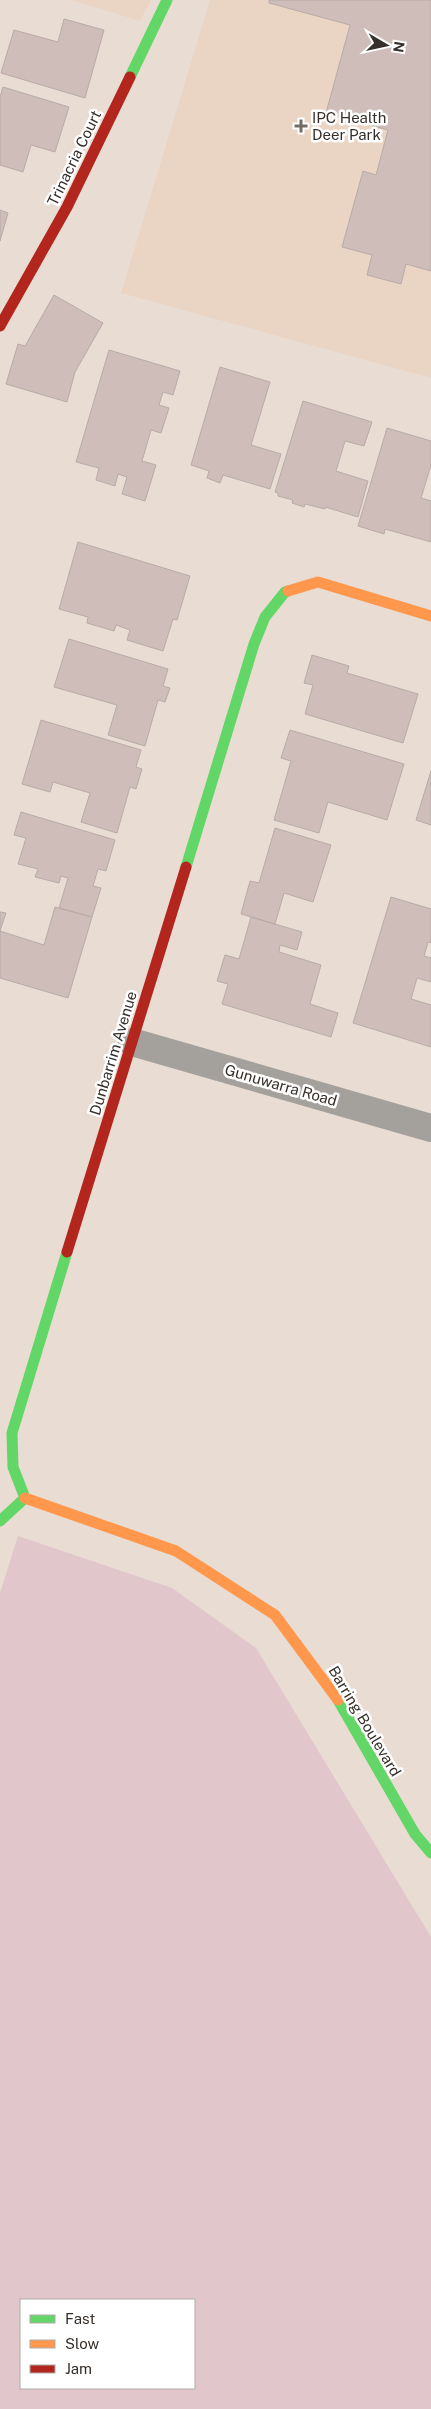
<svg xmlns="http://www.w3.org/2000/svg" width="431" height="2409" viewBox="0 0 431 2409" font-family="'Public Sans',sans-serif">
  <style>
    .built { fill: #ead5c5 }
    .green { fill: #e1c7cb; fill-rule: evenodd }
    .building { fill: #cebdb8; stroke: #b7aca8 }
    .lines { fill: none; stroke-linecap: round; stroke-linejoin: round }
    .street { stroke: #a4a19d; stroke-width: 28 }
    .fast { stroke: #63d668; stroke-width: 11 }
    .slow { stroke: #ff974d; stroke-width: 11 }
    .jam { stroke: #b3261e; stroke-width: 11 }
    .poi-dot { fill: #756c64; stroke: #fff; stroke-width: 2 }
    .labels { text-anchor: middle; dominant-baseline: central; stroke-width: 5; stroke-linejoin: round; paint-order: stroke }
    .poi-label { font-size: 15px; fill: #372f29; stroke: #fff; text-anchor: start }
    .street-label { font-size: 15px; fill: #372f29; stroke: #fff }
  </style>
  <rect width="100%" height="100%" fill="#e9dcd3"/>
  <!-- built -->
  <path class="built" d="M71 0H151L140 21Z
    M210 0H431V378L121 293Z"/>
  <!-- green -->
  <path class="green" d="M18 1536 172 1588 256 1648 431 1937V2409H0V1593ZM21 2300H194V2388H21Z"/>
  <!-- building -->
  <path class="building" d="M269 0H431V271L406 264 401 284 367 275 372 255 342 247 363 171 376 175 388 130 326 113 350 25 269 3Z
    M64 19 104 30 85 98 1 73 14 30 58 42Z
    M3 87 69 107 55 152 31 145 23 172 0 165V97Z
    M0 210 8 213 0 241Z
    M54 295 103 323 75 372 67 402 6 384 18 344 25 346Z
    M109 350 180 371 173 395 163 392 159 405 169 408 161 433 151 430 142 461 156 465 145 501 122 494 127 477 118 474 115 486 96 480 99 468 76 462Z
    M220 367 270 382 251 445 281 454 270 489 223 475 220 483 207 478 209 471 191 465Z
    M303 401 372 422 364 446 345 441 336 471 368 481 358 517 325 507V509L305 504 304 507 292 503 293 500 278 496V493L275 492Z
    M387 428 431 441V465L421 498 431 501V542L385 529 384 534 358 526Z
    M78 542 190 576 177 620 173 619 163 651 127 640 130 630 116 625 114 631 87 623 88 617 59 609Z
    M69 639 168 669 163 686 170 688 165 702 158 700 145 746 108 735 117 705 54 687Z
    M312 655 349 666 347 673 418 694 403 743 305 714 313 685 304 683Z
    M41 720 141 750 136 767 142 769 136 789 130 787 117 833 81 822 90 793 53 782 50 792 22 784Z
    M290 730 404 764 387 820 328 802 319 833 274 820 291 761 281 758Z
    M431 771V825L416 820Z
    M21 812 115 840 106 871 98 869 93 886 101 888 92 917 59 908 68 878 61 876 59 883 35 877 38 869 18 864 26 838 14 835Z
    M275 828 331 845 313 902 284 893 275 924 241 914 250 881 259 883Z
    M391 897 431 909V943L428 942 424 956 431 958V982L417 978 411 999 431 1005V1047L353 1023Z
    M55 907 92 917 68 998 0 978V912L6 913 0 931 44 945Z
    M251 917 302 932 297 950 280 945 279 952 321 965 310 1004 338 1013 331 1037 222 1004 228 984 217 981 225 955 239 959Z"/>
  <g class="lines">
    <!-- street -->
    <path class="street" d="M132 1042 431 1128"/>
    <!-- fast -->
    <path class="fast" d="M130 77 167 0
      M186 867 254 644 265 617 285 592 288 591
      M0 1521 25 1498 13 1467 12 1433 67 1252
      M338 1700 415 1834 431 1853"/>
    <!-- slow -->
    <path class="slow" d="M288 591 318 582 431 616
      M25 1498 176 1551 275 1615 338 1700"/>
    <!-- jam -->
    <path class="jam" d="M0 326 67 207 130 77
      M67 1252 186 867"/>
  </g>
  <!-- markers -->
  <path class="poi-dot" d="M298.5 118.5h5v5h5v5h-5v5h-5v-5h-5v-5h5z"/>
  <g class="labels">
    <!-- poi labels -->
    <g class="poi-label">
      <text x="312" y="117">IPC Health<tspan x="312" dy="17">Deer Park</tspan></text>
    </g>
    <!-- street labels -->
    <g class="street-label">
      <text transform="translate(74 158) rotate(-64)">Trinacria Court</text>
      <text transform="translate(113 1053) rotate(-73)">Dunbarrim Avenue</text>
      <text transform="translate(281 1085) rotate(16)">Gunuwarra Road</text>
      <text transform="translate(365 1721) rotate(59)">Barring Boulevard</text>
    </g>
  </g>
  <!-- legend -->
  <rect x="20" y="2299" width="175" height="90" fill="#ffffff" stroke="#afaca9"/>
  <rect x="30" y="2315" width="25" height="8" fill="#63d668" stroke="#afaca9"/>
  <text x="65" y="2324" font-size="15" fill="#372f29">Fast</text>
  <rect x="30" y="2340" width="25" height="8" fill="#ff974d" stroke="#afaca9"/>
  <text x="65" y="2349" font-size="15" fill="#372f29">Slow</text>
  <rect x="30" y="2365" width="25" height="8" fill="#b3261e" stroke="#afaca9"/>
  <text x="65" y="2374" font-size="15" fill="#372f29">Jam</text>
  <!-- north arrow -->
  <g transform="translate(386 45) rotate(99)" stroke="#ffffff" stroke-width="4" paint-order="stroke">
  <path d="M0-4L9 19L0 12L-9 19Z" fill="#372f29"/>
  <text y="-8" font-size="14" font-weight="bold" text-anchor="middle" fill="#372f29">N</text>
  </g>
</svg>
